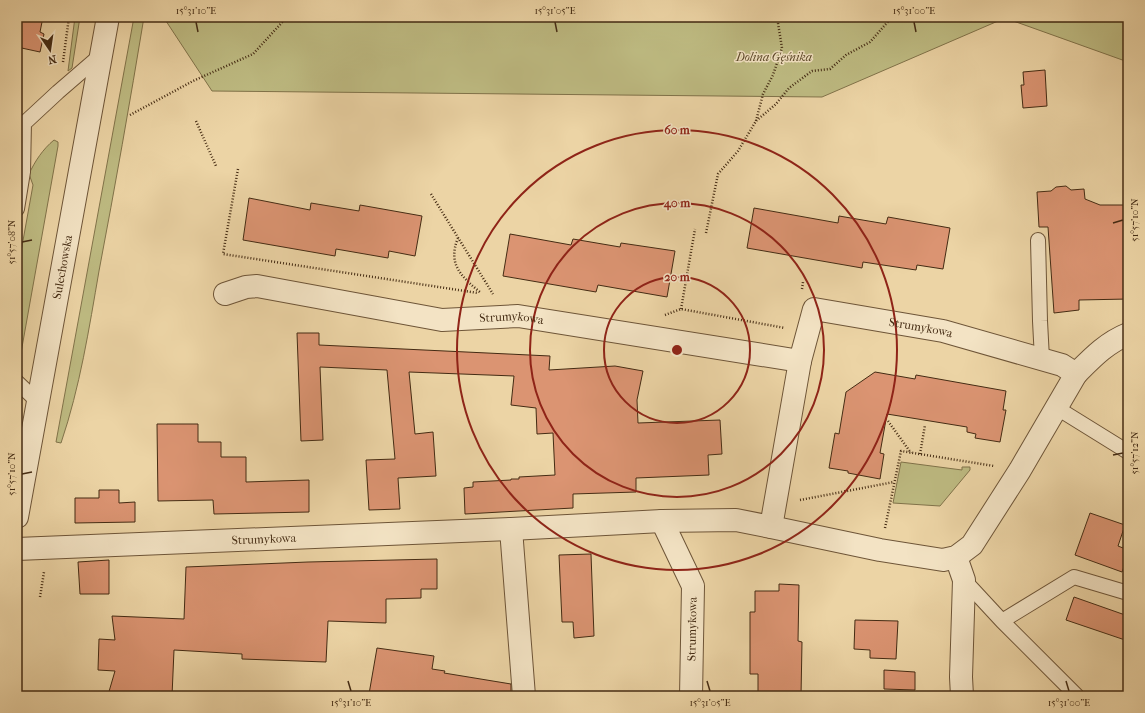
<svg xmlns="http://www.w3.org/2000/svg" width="1145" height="713" viewBox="0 0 1145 713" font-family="'IM FELL French Canon',serif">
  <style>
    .green { fill: #bebb82; stroke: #81734a }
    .building { fill: #db9472; stroke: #442b13 }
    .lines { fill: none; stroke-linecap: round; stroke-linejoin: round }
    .service-casing { stroke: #6e5538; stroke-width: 16 }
    .minor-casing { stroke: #6e5538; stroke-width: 24 }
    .tertiary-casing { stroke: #6e5538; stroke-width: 24 }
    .path { stroke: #442b13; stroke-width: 2.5; stroke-dasharray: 1 2; stroke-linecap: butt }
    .service { stroke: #f3e3c4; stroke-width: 14 }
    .minor { stroke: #f3e3c4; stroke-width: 22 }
    .tertiary { stroke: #f3e3c4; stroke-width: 22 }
    .ticks { fill: none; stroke: #442b13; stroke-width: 1.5 }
    .ring { fill: none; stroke: #8f2418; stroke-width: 2 }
    .labels { text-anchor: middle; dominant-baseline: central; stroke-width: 3; stroke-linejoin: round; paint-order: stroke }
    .park-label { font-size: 12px; font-style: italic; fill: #5c4829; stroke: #f3e3c4 }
    .street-label { font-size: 12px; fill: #442b13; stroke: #f3e3c4 }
    .centre { fill: #8f2418; stroke: #f3e3c4; stroke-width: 2 }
    .ring-label { font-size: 12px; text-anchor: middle; font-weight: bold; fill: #8f2418; stroke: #f3e3c4; stroke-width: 3; stroke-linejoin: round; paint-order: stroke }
    .neatline { fill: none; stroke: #442b13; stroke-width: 1.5 }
    .ticks-label { font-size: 10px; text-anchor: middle; fill: #442b13 }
  </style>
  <rect width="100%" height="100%" fill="#ecd4a5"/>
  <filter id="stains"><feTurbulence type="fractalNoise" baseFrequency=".005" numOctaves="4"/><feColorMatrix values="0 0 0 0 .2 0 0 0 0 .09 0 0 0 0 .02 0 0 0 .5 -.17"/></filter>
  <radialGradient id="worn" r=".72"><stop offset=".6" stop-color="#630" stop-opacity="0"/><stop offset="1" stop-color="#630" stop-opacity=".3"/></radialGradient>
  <!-- green -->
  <path class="green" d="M75 17H80L72 68 68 71Z
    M134 17H144C130 102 115 187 99 271 89 329 80 387 61 443L56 442Z
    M167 17H1128V62L1005 18 822 97 212 91 166 21Z
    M54 140 58 142V146L19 364H17V274L33 185 29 174C35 161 43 149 54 140Z
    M901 462 962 470V467H970V470L940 506 893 503Z"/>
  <!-- building -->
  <path class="building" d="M17 17H43L40 32 44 34 40 52 17 47Z
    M1045 70 1047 106 1023 108 1021 85H1024L1023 72Z
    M1066 186 1071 190 1084 189 1085 199 1100 205H1128V299L1079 300V310L1054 313 1048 227H1039L1037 192 1051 191 1056 187Z
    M249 198 310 210 311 203 359 211 360 205 422 216 415 256 389 251 388 258 336 249 335 256 243 240Z
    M754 208 838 223 839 216 886 224 888 217 950 228 943 269 917 265 916 270 863 262 862 268 747 248Z
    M510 234 571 245 573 239 620 247 621 243 675 251 667 297 598 285 596 292 503 276Z
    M297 333H319V345L550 356 549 370 615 366 643 371 637 400 638 423 720 420 722 454 708 455 709 475 636 478V492L573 494V508L465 514 464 488 473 487V482L511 480V479H519V477L555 475 553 433 537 434 536 408 511 405 514 376 409 372 415 434 433 432 436 476 398 478 400 509 369 510 366 460 395 459 387 370 320 367 323 440 301 441Z
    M875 372 915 379 916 375 1006 391 1003 410H1006L1000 442 975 438 976 434 967 432V427L887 414 880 453 884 454 880 479 848 473V471L829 468 835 433 839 434 846 392Z
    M157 424H198V442H221V457H246V482L309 480V512L214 514 213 500 158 501Z
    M99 490H119V503L135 502V522L75 523V498H99Z
    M1090 513 1125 525 1118 546 1128 550V556L1122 572 1075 555Z
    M591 554 594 636 574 638 573 622H562L559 555Z
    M437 559V589H421V598L386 599V623L328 621 326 662 242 659V654L174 650 172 696 108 695 115 671 98 670 99 639 115 640 112 616 184 619 186 567 308 562Z
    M109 560V594H80L78 562Z
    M779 584 799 585 798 641 802 642 801 696H758V674H750V612H755V591H779Z
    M1074 597 1128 616V641L1066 620Z
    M855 620 898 621 896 659 870 658V650L854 649Z
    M377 648 434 656 432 669 445 671 444 673 511 684V696H379L369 694Z
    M884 670 915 672V690L884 689Z"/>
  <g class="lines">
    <defs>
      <path id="service" d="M17 130 58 92 102 54
        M17 209 23 172 24 122
        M1038 240 1040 321 1042 359
        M17 382 38 402
        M1057 408 1128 452
        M964 580 1002 621 1077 696
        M1002 621 1074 577 1128 593"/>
      <g id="minor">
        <path id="s1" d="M225 294 246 287 257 286 442 320 518 316 800 361"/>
        <path d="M662 521 693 586 691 696"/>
        <path d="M771 527 880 550 943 560 956 557 972 545 1020 470 1076 374"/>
        <path d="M511 529 524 696"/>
        <path id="s2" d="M17 549 511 529 662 521 736 520 771 527 800 361 814 309 943 331 1062 365 1076 374C1092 358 1106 343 1128 334"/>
        <path d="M956 557 964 580 961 677 962 696"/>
      </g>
      <g id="tertiary">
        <path id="s3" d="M17 517 108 17"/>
      </g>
    </defs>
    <!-- service casing -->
    <use href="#service" class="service-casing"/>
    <!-- minor casing -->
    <use href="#minor" class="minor-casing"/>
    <!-- tertiary casing -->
    <use href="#tertiary" class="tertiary-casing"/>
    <!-- path -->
    <path class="path" d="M63 62 69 17
      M130 115 193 81 253 54 287 17
      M196 121 216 166H215
      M756 121 763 94 773 75 782 48 777 17
      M238 169 223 254 478 293
      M431 194 493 294
      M706 233 718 174 738 151 756 121 776 104 789 88 812 71 830 69 846 55 870 42 892 17
      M458 238C447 265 462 277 481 293
      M802 289 803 282
      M681 309 695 229
      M665 315 681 309 785 328
      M888 421 911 453
      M920 454 925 425
      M800 500 894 482
      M885 528 901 451 994 466
      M40 597 44 572"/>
    <!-- service -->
    <use href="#service" class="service"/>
    <!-- minor -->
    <use href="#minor" class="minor"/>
    <!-- tertiary -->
    <use href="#tertiary" class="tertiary"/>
  </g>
  <!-- ticks -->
  <path class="ticks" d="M196 22 198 32M555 22 557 32M914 22 916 32M1113 223 1123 220M22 242 32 240M1113 455 1123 453M22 474 32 472M348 681 351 691M707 681 710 691M1066 681 1069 691"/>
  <!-- distance rings -->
  <g class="ring">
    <circle cx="677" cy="350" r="73"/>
    <circle cx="677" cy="350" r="147"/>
    <circle cx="677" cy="350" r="220"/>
  </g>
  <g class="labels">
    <!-- park labels -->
    <g class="park-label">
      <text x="774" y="57">Dolina Gęśnika</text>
    </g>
    <!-- street labels -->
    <g class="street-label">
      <text stroke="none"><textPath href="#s3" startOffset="254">Sulechowska</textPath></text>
      <text stroke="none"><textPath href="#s1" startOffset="291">Strumykowa</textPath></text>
      <text stroke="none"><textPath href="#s2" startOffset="1086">Strumykowa</textPath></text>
      <text stroke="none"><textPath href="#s2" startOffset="247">Strumykowa</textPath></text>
      <text transform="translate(692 629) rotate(-89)">Strumykowa</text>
    </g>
  </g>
  <circle cx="677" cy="350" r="6" class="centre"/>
  <g class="ring-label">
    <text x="677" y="134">60 m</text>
    <text x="677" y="207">40 m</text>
    <text x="677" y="281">20 m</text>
  </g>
  <!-- margin -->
  <rect width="1145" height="713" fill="none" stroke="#ecd4a5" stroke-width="44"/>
  <!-- north arrow -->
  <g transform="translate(50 50) rotate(167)" stroke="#f3e3c4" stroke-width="3" paint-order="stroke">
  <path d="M0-3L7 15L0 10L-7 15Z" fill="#442b13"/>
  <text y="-6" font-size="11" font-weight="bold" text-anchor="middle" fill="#442b13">N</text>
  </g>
  <rect x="22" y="22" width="1101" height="669" class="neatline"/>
  <g class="ticks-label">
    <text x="196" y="14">15°31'10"E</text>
    <text x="555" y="14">15°31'05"E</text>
    <text x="914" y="14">15°31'00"E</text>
    <text transform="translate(1134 220) rotate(-90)" y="4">51°57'10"N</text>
    <text transform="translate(11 242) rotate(-90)" y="4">51°57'08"N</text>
    <text transform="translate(1134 453) rotate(-90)" y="4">51°57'12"N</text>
    <text transform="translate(11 474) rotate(-90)" y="4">51°57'10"N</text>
    <text x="351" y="706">15°31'10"E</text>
    <text x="710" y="706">15°31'05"E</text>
    <text x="1069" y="706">15°31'00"E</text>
  </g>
  <rect width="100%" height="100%" filter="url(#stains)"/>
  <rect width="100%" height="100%" fill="url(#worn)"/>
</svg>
